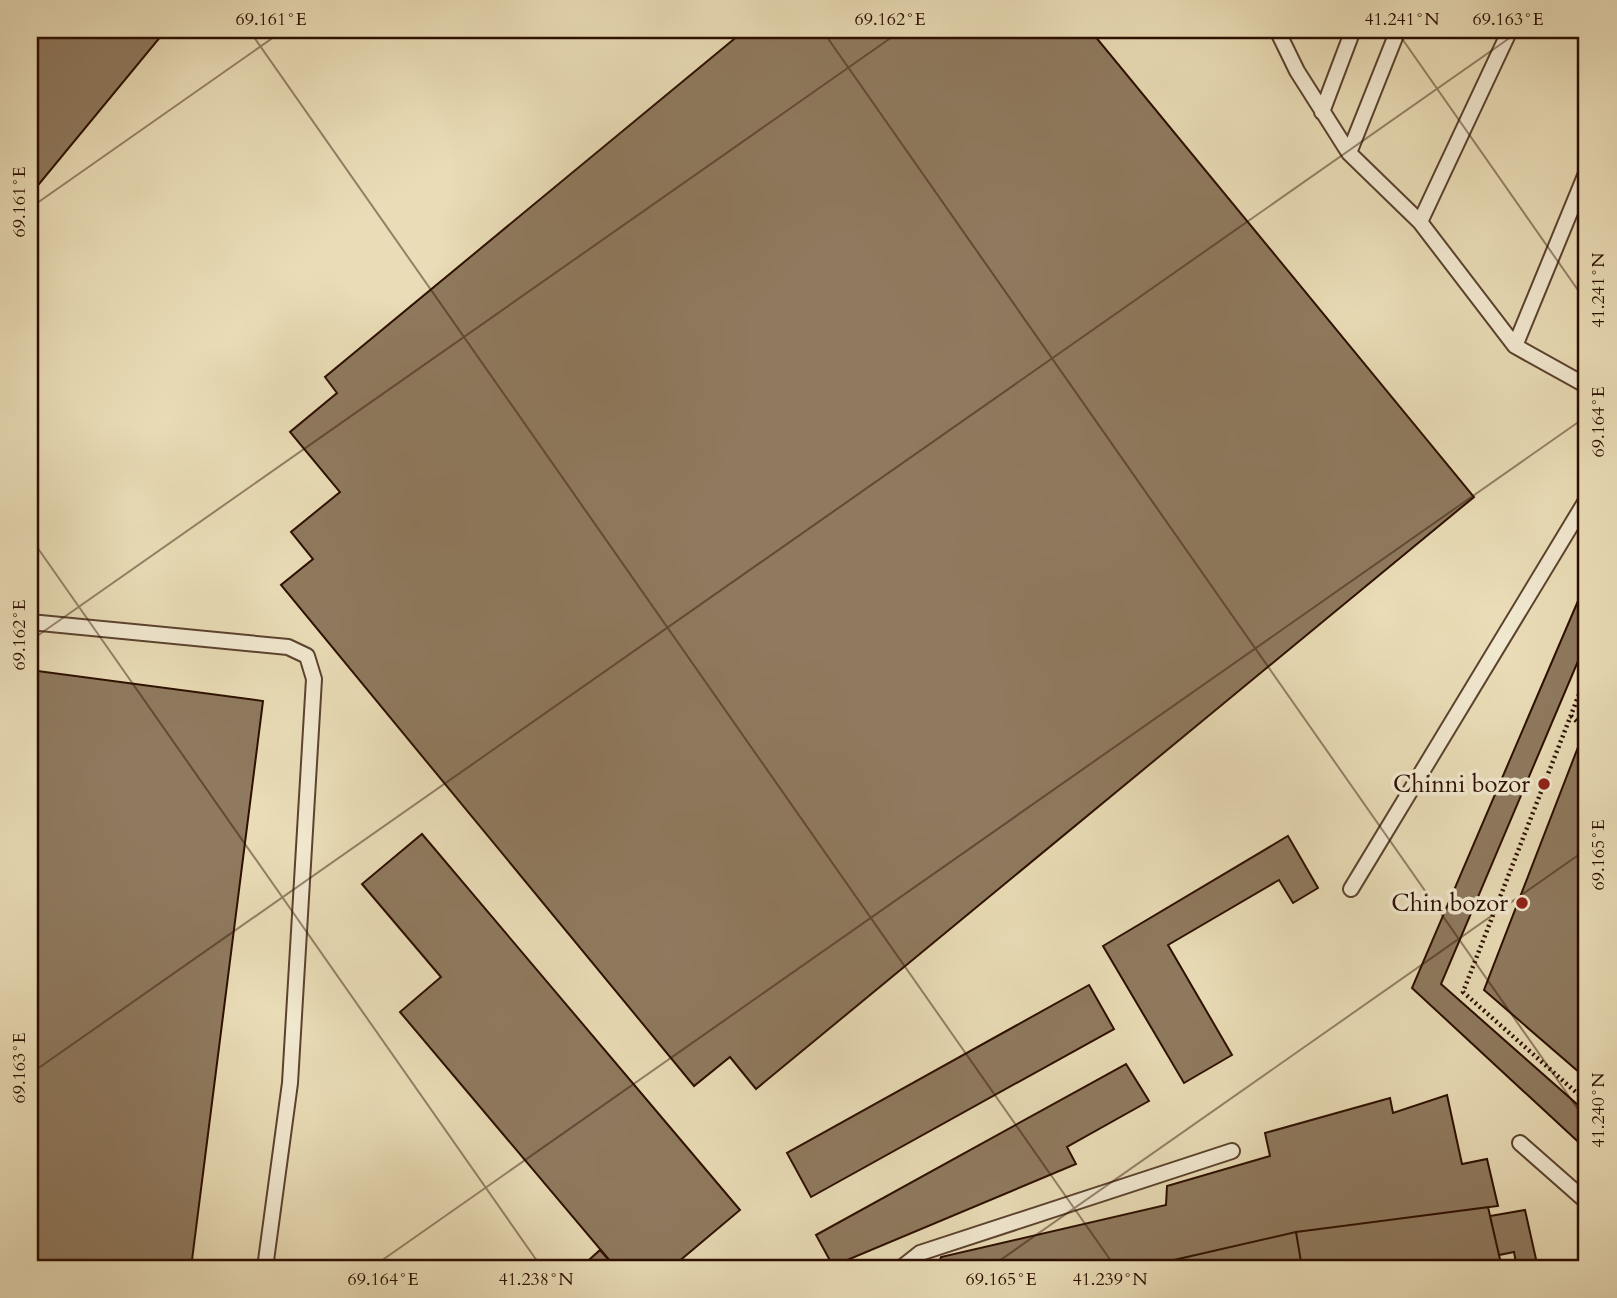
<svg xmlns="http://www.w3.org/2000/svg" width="1617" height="1298" viewBox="0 0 1617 1298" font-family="Cardo,serif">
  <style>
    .building { fill: #8f7a5f; stroke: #2d0f00; stroke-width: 2 }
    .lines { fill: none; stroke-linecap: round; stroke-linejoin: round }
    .lane-casing { stroke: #5c422e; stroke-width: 18 }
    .path { stroke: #2d0f00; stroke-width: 4.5; stroke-dasharray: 2 3.5; stroke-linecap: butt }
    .lane { stroke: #f1e8d0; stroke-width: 14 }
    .ticks { fill: none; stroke: #2d0f00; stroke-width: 2; stroke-opacity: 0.45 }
    .poi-dot { fill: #8f2418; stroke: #f1e8d0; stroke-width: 2.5 }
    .labels { text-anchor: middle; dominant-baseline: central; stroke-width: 7; stroke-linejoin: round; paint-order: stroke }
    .poi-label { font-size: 24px; fill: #2d0f00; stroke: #f1e8d0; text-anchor: end }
    .neatline { fill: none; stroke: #2d0f00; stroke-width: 2.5 }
    .ticks-label { font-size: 18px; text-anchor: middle; fill: #2d0f00 }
  </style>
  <rect width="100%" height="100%" fill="#e9dcb6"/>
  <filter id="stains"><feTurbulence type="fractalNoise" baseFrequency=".00286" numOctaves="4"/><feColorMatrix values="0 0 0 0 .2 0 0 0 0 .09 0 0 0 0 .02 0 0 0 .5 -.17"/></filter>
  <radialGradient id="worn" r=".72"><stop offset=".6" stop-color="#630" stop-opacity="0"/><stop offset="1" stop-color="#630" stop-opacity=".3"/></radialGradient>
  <!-- building -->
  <path class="building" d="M30 30H166L30 195Z
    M745 30H1090L1474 497 756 1089 730 1057 694 1086 281 585 313 559 291 532 340 492 290 432 337 393 325 377Z
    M1587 580V640L1441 984 1587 1113V1150L1412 988Z
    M30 670 263 701 191 1268H30Z
    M1587 724V1079L1484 990Z
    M422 834 740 1210 671 1268H616L400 1012 441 977 362 884Z
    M1288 836 1318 888 1293 903 1279 880 1168 945 1232 1055 1184 1083 1103 946Z
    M1089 985 1114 1029 811 1197 787 1153Z
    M1126 1064 1149 1101 1067 1147 1076 1164 833 1266 816 1235Z
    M1447 1095 1462 1164 1487 1159 1498 1206 1296 1232 1139 1268H937L941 1257 1166 1205 1167 1186 1270 1156 1265 1133 1390 1098 1393 1113Z
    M1488 1207 1502 1268H1302L1296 1232Z
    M1525 1210 1538 1268H1517L1514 1252 1499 1255 1490 1216Z
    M1296 1232 1302 1268H1139Z
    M600 1250 616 1268H580Z"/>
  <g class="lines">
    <defs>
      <path id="lane" d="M1277 30 1297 71 1349 153 1420 222 1510 30
        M1322 112 1353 30
        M1349 153 1398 30
        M1420 222 1515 346 1587 386
        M1515 346 1587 171
        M30 622 288 647 307 656 314 679 290 1083 265 1268
        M1351 889 1587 499
        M1520 1143 1587 1202
        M901 1268 920 1253 1232 1151"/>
    </defs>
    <!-- lane casing -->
    <use href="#lane" class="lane-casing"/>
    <!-- path -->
    <path class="path" d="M1587 674 1463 992 1587 1102
      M1571 716 1585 729"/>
    <!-- lane -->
    <use href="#lane" class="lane"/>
  </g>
  <!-- ticks -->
  <path class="ticks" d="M249 30 1116 1268M822 30 1587 1122M1396 30 1587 303M30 208 284 30M30 537 542 1268M30 641 902 30M30 1074 1521 30M371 1268 1587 416M989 1268 1587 849"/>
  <!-- markers -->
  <g class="poi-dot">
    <circle cx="1544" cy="784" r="7"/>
    <circle cx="1522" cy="903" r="7"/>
  </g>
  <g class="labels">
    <!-- poi labels -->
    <g class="poi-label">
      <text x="1530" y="784">Chinni bozor</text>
      <text x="1508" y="903">Chin bozor</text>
    </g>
  </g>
  <!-- margin -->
  <rect width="1617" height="1298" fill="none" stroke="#e9dcb6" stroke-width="77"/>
  <rect x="38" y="38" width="1540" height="1222" class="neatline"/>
  <g class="ticks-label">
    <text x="271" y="25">69.161°E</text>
    <text x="890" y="25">69.162°E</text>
    <text x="1402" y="25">41.241°N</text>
    <text x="1508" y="25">69.163°E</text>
    <text transform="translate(19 202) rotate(-90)" y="6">69.161°E</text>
    <text transform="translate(1598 290) rotate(-90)" y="6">41.241°N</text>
    <text transform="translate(1598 422) rotate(-90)" y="6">69.164°E</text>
    <text transform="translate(19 635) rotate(-90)" y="6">69.162°E</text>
    <text transform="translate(1598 855) rotate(-90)" y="6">69.165°E</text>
    <text transform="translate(19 1068) rotate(-90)" y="6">69.163°E</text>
    <text transform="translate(1598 1110) rotate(-90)" y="6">41.240°N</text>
    <text x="383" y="1285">69.164°E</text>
    <text x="536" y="1285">41.238°N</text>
    <text x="1001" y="1285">69.165°E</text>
    <text x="1110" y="1285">41.239°N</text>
  </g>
  <rect width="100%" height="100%" filter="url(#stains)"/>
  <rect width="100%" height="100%" fill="url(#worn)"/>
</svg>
